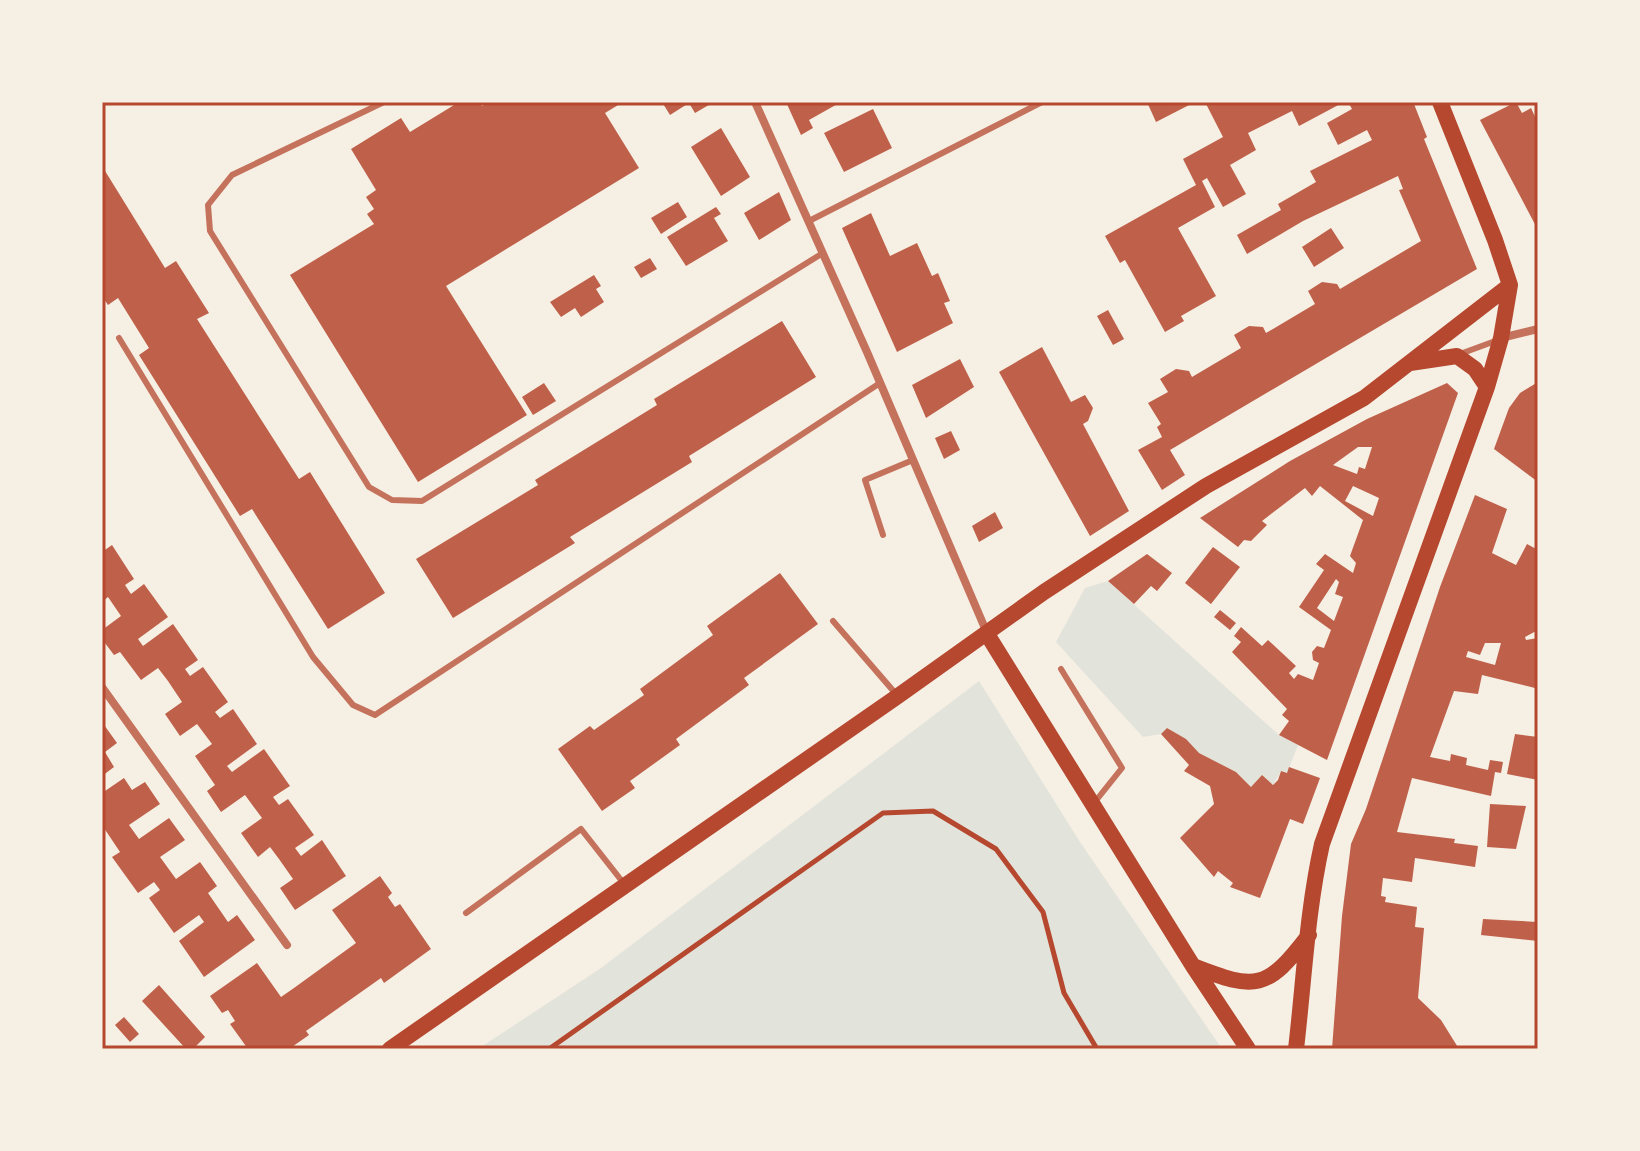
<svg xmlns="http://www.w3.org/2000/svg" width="1640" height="1151" viewBox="0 0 1640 1151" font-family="Ubuntu,sans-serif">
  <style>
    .green { fill: #e2e4dc }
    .building { fill: #bf614a; fill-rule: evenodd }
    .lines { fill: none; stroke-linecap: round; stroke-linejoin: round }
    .path { stroke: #b5482f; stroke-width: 5 }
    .service { stroke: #c5725c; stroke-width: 6 }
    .minor { stroke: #c5725c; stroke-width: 8 }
    .secondary { stroke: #b5482f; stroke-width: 16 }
    .neatline { fill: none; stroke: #b5482f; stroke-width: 3 }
  </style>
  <rect width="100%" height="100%" fill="#f6efe4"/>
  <!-- green -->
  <path class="green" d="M1108 581 1279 735 1298 745 1287 773 1281 771 1273 785 1262 775 1251 787 1236 772 1199 753 1168 728 1161 734 1143 737 1056 642 1085 588Z
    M979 681 1080 842 1222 1049H478L601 968Z"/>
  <!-- building -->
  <path class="building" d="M459 102H480L482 106 489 102H623L605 113 639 168 446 286 527 415 418 482 290 275 374 224 367 214 374 209 366 197 376 190 351 149 401 118 410 132Z
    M662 102H714L695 113 689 103 670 115Z
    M786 102H841L809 120 813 128 801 135Z
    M1147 102H1195L1156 122Z
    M1205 102H1344L1299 126 1292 111 1248 133 1256 150 1230 165 1246 194 1223 207 1207 178 1202 181 1215 207 1178 228 1216 296 1181 316 1184 321 1165 332 1125 260 1120 263 1105 236 1196 185 1183 159 1223 137Z
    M1348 102 1414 104 1427 137 1424 139 1477 269 1170 450 1185 475 1162 490 1138 450 1162 437 1157 427 1161 424 1148 403 1168 392 1160 379 1176 369 1189 371 1192 377 1241 348 1234 335 1249 326 1263 327 1266 333 1315 304 1308 291 1322 282 1337 284 1340 289 1421 241 1399 190 1403 189 1398 176 1303 221 1247 254 1237 235 1281 210 1278 204 1316 182 1310 171 1372 140 1367 130 1338 145 1327 123 1352 109Z
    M1516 102 1522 113 1531 108 1538 123V230L1480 120Z
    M873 109 892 148 844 172 824 133Z
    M721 128 750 177 721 196 691 147Z
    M102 166 165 268 176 261 209 313 197 319 299 479 310 472 385 593 328 629 252 509 240 516 139 355 149 348 118 298 108 305 102 296Z
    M779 192 791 220 759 240 744 213Z
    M678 202 687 217 661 234 651 218Z
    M716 207 721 214 714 218 728 241 686 266 667 237Z
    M871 213 890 256 917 243 932 276 938 273 950 301 944 303 953 323 897 352 842 228Z
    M1331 228 1344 248 1314 267 1302 247Z
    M650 258 657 269 641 278 634 267Z
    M594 275 601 286 596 289 604 302 581 317 575 308 561 317 550 302Z
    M1108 310 1124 339 1113 345 1097 316Z
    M782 321 816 377 689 456 692 462 570 537 575 543 453 618 416 559 538 485 535 480 657 405 654 399Z
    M1042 347 1071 402 1085 395 1093 408 1088 421 1083 424 1129 511 1090 536 999 372Z
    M960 359 974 387 926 418 912 385Z
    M1538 382V482L1494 449 1509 408 1520 393Z
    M544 383 556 401 533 415 522 397Z
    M1447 383 1458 393 1327 760 1279 735 1289 721 1282 715 1287 709 1232 652 1241 642 1234 636 1241 627 1262 646 1268 640 1296 666 1289 673 1294 679 1298 674 1313 680 1319 663 1313 660 1312 652 1317 646 1324 648 1331 630 1299 607 1324 570 1316 564 1325 554 1353 573 1356 563 1350 556 1363 520 1320 486 1312 496 1305 488 1262 521 1267 525 1251 541 1244 540 1238 547 1200 518 1290 461 1367 419ZM1358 447H1372L1365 469 1359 467 1357 474 1333 465ZM1353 486 1379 498 1373 516 1345 501ZM1336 579 1339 582 1335 594 1343 597 1334 621 1317 608Z
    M951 431 960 450 944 459 935 438Z
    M1475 495 1507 509 1492 553 1516 565 1527 544 1538 550V630L1525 637 1526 640 1538 638 1535 688 1482 675 1478 694 1454 691 1430 757 1450 761 1451 754 1467 758 1466 765 1488 770 1490 760 1503 762 1501 773 1495 772 1491 796 1412 778 1397 832 1455 839 1454 843 1478 846 1475 867 1415 858 1412 882 1383 878 1381 896 1386 897 1385 902 1417 907 1415 927 1424 928 1418 998 1441 1020 1459 1049H1332L1342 916 1351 844 1366 809 1440 587ZM1485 643H1501L1495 665 1466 657 1468 651 1480 655Z
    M995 512 1003 528 979 542 972 526Z
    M112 545 134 579 125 585 131 594 144 584 168 617 138 639 143 646 173 624 198 660 185 669 190 676 203 667 228 702 215 712 220 718 233 709 257 744 227 766 232 772 264 749 290 786 273 797 279 805 288 799 314 835 295 848 301 856 322 840 346 876 295 910 280 888 293 879 279 859 270 847 258 857 241 833 262 818 245 795 221 812 207 791 215 785 195 756 212 744 197 724 180 736 165 714 182 702 168 681 158 668 141 680 120 652 114 655 102 639V630L121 616 108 597 102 602V552Z
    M1213 547 1240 567 1211 604 1185 583Z
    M1147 554 1172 573 1157 591 1151 586 1134 604 1108 581Z
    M780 573 818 624 744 678 749 685 676 739 680 745 630 781 635 788 602 811 558 749 590 726 594 730 644 695 640 689 713 635 707 626Z
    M1220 610 1236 623 1230 630 1214 617Z
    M102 722 117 743 105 752 114 767 102 776Z
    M1167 728 1186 739 1199 753 1236 772 1251 787 1262 775 1273 785 1278 780 1281 771 1287 773 1289 767 1320 778 1303 824 1290 819 1260 898 1230 887 1233 883 1218 871 1214 877 1180 838 1214 804 1210 786 1184 771 1189 765 1161 734Z
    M1515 734 1538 737V780L1507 774Z
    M124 778 132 790 145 782 160 804 129 825 139 839 169 818 185 840 160 857 176 879 200 862 217 886 208 893 228 922 237 915 255 940 204 977 179 941 204 922 199 915 174 933 149 898 160 890 154 882 138 893 112 857 120 852 102 825V787L105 791Z
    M1490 804 1526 806 1516 849 1487 847Z
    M380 876 392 893 388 897 395 907 400 904 431 949 384 983 381 978 306 1031 309 1035 289 1049H248L230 1024 235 1021 228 1010 222 1013 210 996 257 963 281 997 294 988 356 943 332 910Z
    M1483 919 1538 922V941L1481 935Z
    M159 985 205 1037 193 1049H186L142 1001Z
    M124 1017 139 1034 130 1042 115 1025Z"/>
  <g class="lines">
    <!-- path -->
    <path class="path" d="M549 1049 883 813 933 811 996 849 1043 912 1064 993 1097 1049"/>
    <!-- service -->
    <path class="service" d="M384 102 232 175 208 205 210 231 369 487 392 500 422 501 823 253
      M809 221 1042 102
      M119 338 313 657 353 705 375 715 880 383
      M1460 354 1498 340
      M883 535 865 480 913 460
      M833 621 896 694
      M1061 669 1122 768 1094 803
      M466 913 581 829 625 885"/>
    <!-- minor -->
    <path class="minor" d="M755 102 867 352 987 633
      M1501 338 1538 329
      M102 687 287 945"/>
    <!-- secondary -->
    <path class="secondary" d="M1410 363 1457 356 1475 369 1487 387
      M987 634 1193 966 1248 1049
      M1193 966C1256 991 1267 990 1309 935
      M390 1049 898 696 1044 592 1206 486 1364 398 1510 285
      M1296 1049C1304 981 1307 911 1322 844L1487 387 1501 338 1510 285 1495 240 1440 102"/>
  </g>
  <!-- border -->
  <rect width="1640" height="1151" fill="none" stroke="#f6efe4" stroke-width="208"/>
  <rect x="104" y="104" width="1432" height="943" class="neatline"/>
</svg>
